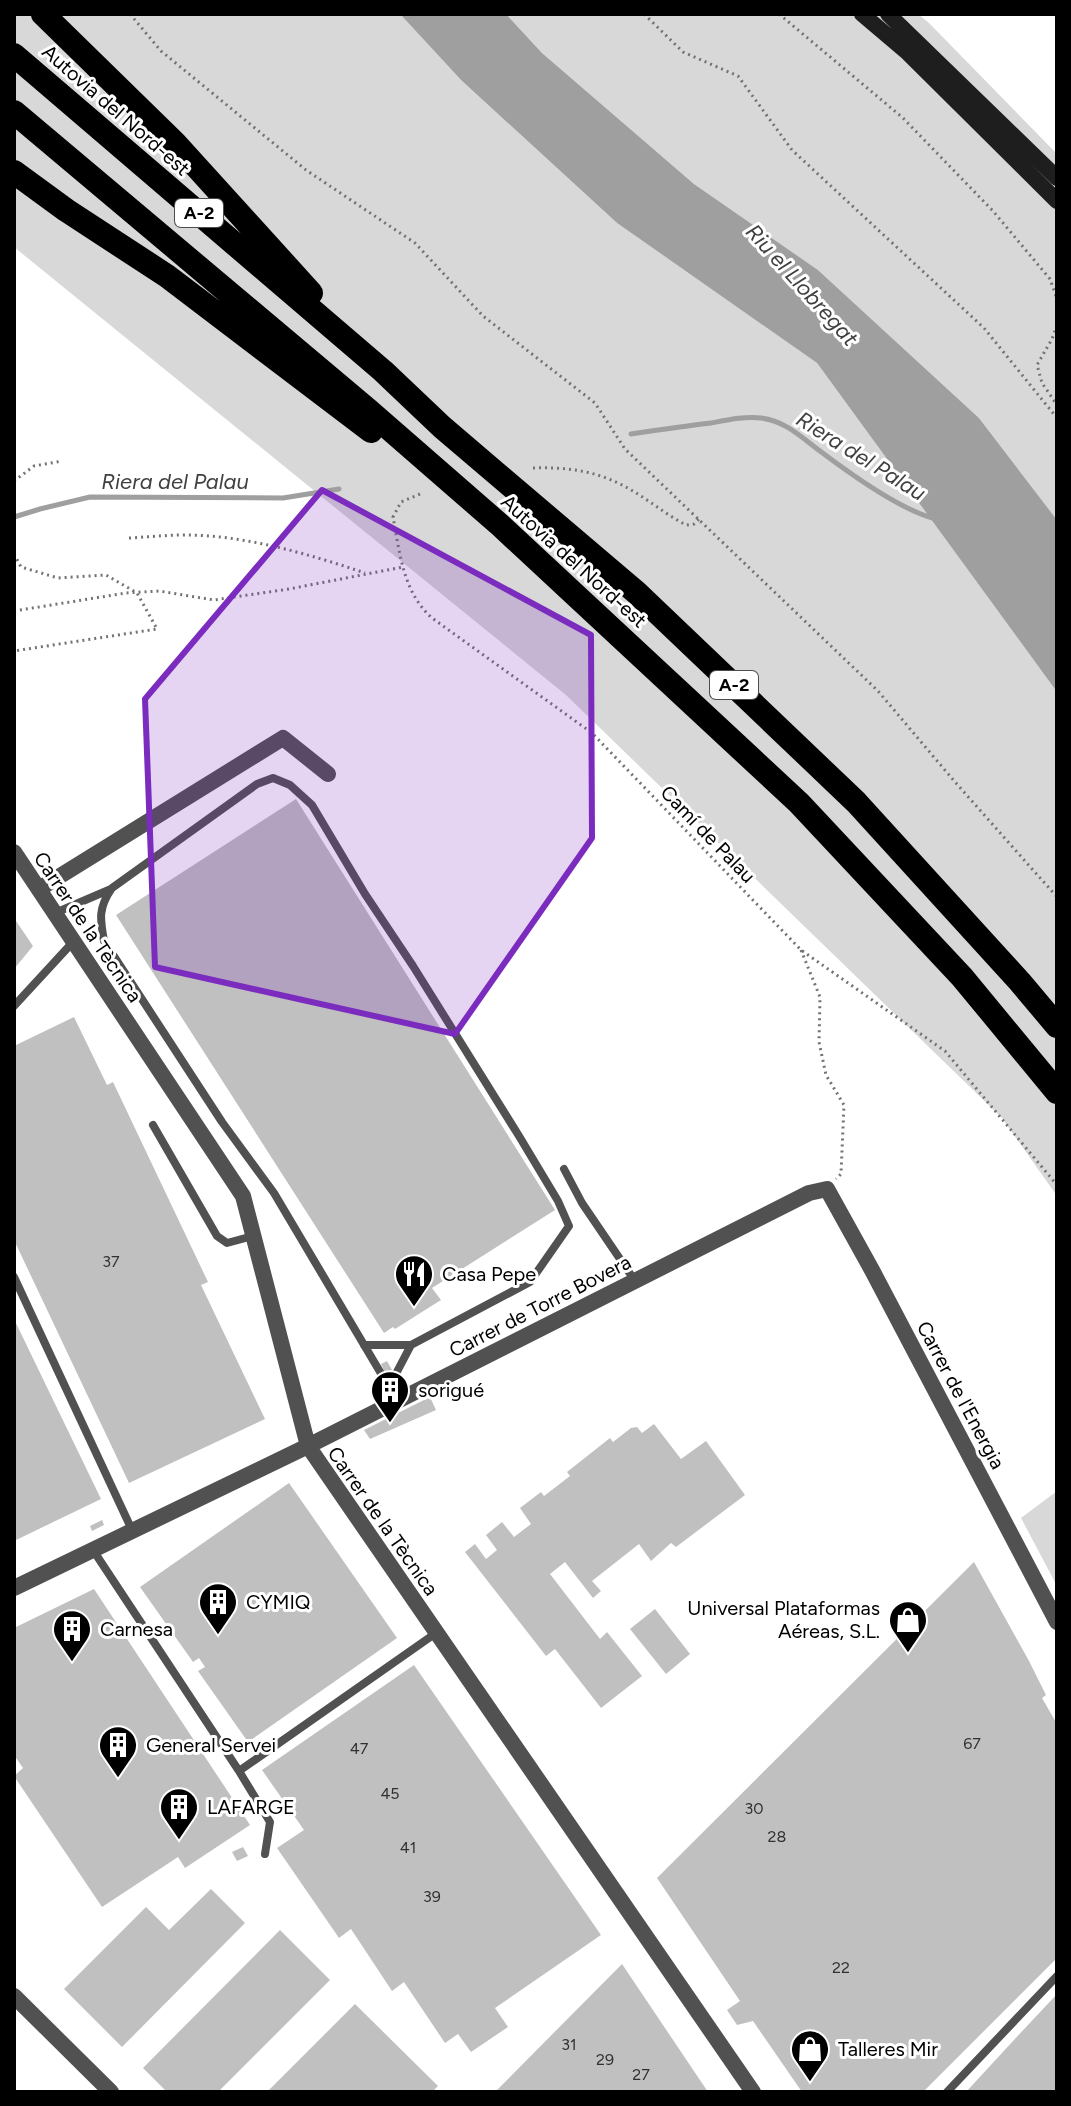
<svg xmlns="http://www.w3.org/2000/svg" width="1071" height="2106" viewBox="0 0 1071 2106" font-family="Figtree,sans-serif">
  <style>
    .green { fill: #d8d8d8 }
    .water { fill: #9f9f9f }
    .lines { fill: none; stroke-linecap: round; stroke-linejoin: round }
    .stream { stroke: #9f9f9f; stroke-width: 5 }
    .building { fill: #c0c0c0 }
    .path { stroke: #737373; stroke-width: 3; stroke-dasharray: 2 4; stroke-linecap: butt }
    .lane { stroke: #515151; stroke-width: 8 }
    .street { stroke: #515151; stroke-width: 16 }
    .secondary { stroke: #1e1e1e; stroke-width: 16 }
    .highway { stroke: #000; stroke-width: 24 }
    .marked { fill: #7b2cbf; fill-opacity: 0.2; stroke: #7b2cbf; stroke-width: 6; stroke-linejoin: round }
    .labels { text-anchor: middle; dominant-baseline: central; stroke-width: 6; stroke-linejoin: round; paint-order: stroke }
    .number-label { font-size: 16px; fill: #303030 }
    .shield { fill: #fff; stroke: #4c4c4c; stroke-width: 2 }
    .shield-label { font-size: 18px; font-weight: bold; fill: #000 }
    .street-label { font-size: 20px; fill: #000; stroke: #fff }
    .poi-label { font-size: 20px; fill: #000; stroke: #fff; text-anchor: start }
    .water-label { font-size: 22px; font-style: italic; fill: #404040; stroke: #fff }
  </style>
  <rect width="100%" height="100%" fill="#fff"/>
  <!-- green -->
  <path class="green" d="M14 14H400L461 80 617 223 817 363 1057 692V1196L1002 1118 566 695 14 247Z
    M506 14H918L929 23 1057 154V520L979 418 818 270 694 184 542 53Z
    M1057 1491V1586L1021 1518Z"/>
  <!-- water -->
  <path class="water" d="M400 14H506L542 53 694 184 818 270 979 418 1057 520V692L817 363 617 223 461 80Z"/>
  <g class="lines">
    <!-- stream -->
    <path class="stream" d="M631 434C658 430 685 426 711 423 727 420 745 416 761 418 787 421 804 440 824 454 852 475 903 511 936 519
      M14 517 40 509 90 497 283 498 339 489"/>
  </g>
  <!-- building -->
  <path class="building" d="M296 799 555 1210 432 1288 441 1300 395 1329 393 1327 384 1333 116 915Z
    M14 918 33 946 14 969Z
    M74 1017 107 1085 113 1082 208 1282 201 1285 265 1419 129 1483 14 1240V1046Z
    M14 1319 101 1499 14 1541Z
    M387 1361 392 1370 385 1373 381 1364Z
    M430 1397 436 1410 370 1439 364 1430Z
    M654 1424 681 1459 706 1441 745 1495 676 1547 671 1543 651 1561 639 1544 592 1581 601 1591 593 1598 565 1562 550 1574 600 1639 607 1632 642 1676 601 1708 555 1649 546 1656 465 1552 475 1544 486 1559 497 1550 486 1535 502 1522 514 1537 531 1524 520 1508 541 1492 544 1496 570 1476 567 1472 610 1438 613 1442 631 1428 637 1427 642 1433Z
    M289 1483 397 1638 248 1742 198 1671 205 1667 199 1658 193 1662 140 1587Z
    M102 1520 104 1525 92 1531 90 1526Z
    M974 1562 1029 1661 1046 1695 1042 1698 1057 1724V1958L923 2092H802L753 2021 737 2025 727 2010 740 2001 657 1878Z
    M94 1589 250 1825 185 1868 178 1857 102 1907 14 1776 23 1768 14 1755V1628Z
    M655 1609 690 1654 666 1674 630 1629Z
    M414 1665 601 1935 495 2008 508 2027 471 2052 458 2034 445 2043 404 1982 392 1991 351 1929 339 1938 277 1848 304 1830 262 1770Z
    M243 1847 248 1856 237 1861 232 1852Z
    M211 1889 245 1923 122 2047 64 1989 146 1907 169 1930Z
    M280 1930 330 1980 218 2092H167L143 2068Z
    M622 1964 708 2092H495Z
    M1057 1994V2092H966L1013 2041Z
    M355 2004 438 2086 432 2092H267Z"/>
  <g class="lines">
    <!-- path -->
    <path class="path" d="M130 14 161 51 306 170 415 243 483 316 595 403 625 449 878 691 955 782 1057 897
      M644 14 683 52 738 76 792 150 984 328 1057 418
      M779 14 903 118 993 211 1050 279 1057 299
      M1057 325 1052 339 1037 365 1042 383 1057 405
      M533 468C563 467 592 470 620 484 643 495 663 513 686 525L694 524 699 519
      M14 481 34 466 62 461
      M420 494 401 502 393 517C400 554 403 592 432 618L592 733 801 950 945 1051 1057 1185
      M129 538C148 537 166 535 185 535 244 535 309 554 365 573
      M14 554 21 567 58 578 106 575 137 593 157 629 14 651
      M14 611 126 593 159 591 214 600 289 589 403 567
      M801 950 820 997 819 1042 826 1075 844 1105 841 1174 836 1179"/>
    <!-- lane -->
    <path class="lane" d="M55 913 111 889
      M14 1006 73 942
      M153 1125 217 1236 227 1243 253 1236
      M564 1169 582 1203 635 1281
      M14 1277 132 1530
      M364 1345H411L530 1282 569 1226 558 1201 519 1136 413 966 365 894 312 805 290 785 273 778 257 784 112 888C98 908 100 919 104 941L222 1122 274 1193 389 1387 411 1345
      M93 1550 239 1771 270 1822 265 1854
      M239 1771 436 1633
      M947 2092 1057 1976"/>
    <!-- street -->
    <path class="street" d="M14 852 243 1196 308 1446 753 2092
      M39 889 283 738 328 774
      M14 1588 308 1446 809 1193 827 1189 873 1272 1057 1622
      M14 1996 111 2092"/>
    <!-- secondary -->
    <path class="secondary" d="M862 14 908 53 1057 201
      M888 14 1057 178"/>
    <!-- highway -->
    <path class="highway" d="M43 14 175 143 311 293
      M14 55 383 371 442 427 637 593 856 802 1020 982 1057 1026
      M14 112 368 410 500 525 799 803 962 977 1057 1092
      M14 172 66 210 167 276 371 431"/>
  </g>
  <!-- marked area -->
  <path class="marked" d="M322 490 591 635 592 838 455 1034 155 967 145 699Z"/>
  <!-- icons -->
  <defs>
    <symbol id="restaurant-pin" viewBox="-11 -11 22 30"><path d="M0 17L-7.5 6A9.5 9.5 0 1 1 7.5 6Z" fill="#000" stroke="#fff"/><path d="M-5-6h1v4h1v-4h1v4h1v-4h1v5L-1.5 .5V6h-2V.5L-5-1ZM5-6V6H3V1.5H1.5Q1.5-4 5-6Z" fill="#fff"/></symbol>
    <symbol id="building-pin" viewBox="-11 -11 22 30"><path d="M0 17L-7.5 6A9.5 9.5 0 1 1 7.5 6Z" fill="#000" stroke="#fff"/><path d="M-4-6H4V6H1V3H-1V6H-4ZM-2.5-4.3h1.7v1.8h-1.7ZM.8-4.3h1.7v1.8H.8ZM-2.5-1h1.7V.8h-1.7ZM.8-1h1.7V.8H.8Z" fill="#fff"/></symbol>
    <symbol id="shop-pin" viewBox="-11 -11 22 30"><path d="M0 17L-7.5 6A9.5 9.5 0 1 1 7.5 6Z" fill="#000" stroke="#fff"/><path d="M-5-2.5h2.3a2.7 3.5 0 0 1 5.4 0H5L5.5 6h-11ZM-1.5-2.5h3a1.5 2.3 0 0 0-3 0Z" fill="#fff"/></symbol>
  </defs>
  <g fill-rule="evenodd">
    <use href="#restaurant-pin" x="392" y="1252" width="44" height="60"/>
    <use href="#building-pin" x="368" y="1368" width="44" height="60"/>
    <use href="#building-pin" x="196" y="1580" width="44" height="60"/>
    <use href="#shop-pin" x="886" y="1598" width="44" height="60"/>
    <use href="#building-pin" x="50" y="1607" width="44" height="60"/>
    <use href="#building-pin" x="96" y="1723" width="44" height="60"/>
    <use href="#building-pin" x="157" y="1785" width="44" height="60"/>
    <use href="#shop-pin" x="788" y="2027" width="44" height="60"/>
  </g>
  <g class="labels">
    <!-- number labels -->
    <g class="number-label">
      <text x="111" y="1261">37</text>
      <text x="972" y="1743">67</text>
      <text x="359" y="1748">47</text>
      <text x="390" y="1793">45</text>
      <text x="754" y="1808">30</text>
      <text x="777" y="1836">28</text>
      <text x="408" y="1847">41</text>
      <text x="432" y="1896">39</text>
      <text x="841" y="1967">22</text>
      <text x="569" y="2044">31</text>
      <text x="605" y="2059">29</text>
      <text x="641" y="2074">27</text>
    </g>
    <!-- shield labels -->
    <g class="shield">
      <rect x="175" y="199" width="48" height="28" rx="6"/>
      <rect x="710" y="671" width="48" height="28" rx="6"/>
    </g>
    <g class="shield-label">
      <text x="199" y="213">A-2</text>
      <text x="734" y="685">A-2</text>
    </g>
    <!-- street labels -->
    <g class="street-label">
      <text transform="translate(116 110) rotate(41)">Autovia del Nord-est</text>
      <text transform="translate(574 561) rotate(42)">Autovia del Nord-est</text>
      <text transform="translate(708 834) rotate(46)">Camí de Palau</text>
      <text transform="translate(88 927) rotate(56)">Carrer de la Tècnica</text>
      <text transform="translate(540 1306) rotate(-27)">Carrer de Torre Bovera</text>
      <text transform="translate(961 1395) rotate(62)">Carrer de l'Energia</text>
      <text transform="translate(383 1521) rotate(55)">Carrer de la Tècnica</text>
    </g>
    <!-- poi labels -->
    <g class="poi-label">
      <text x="442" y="1274">Casa Pepe</text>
      <text x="418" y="1390">sorigué</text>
      <text x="246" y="1602">CYMIQ</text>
      <text x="880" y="1608" text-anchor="end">Universal Plataformas<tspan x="880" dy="23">Aéreas, S.L.</tspan></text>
      <text x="100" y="1629">Carnesa</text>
      <text x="146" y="1745">General Servei</text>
      <text x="207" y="1807">LAFARGE</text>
      <text x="838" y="2049">Talleres Mir</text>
    </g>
    <!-- water labels -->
    <g class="water-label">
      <text transform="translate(802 285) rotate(48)">Riu el Llobregat</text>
      <text transform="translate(861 456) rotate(32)">Riera del Palau</text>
      <text x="175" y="481">Riera del Palau</text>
    </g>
  </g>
  <!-- border -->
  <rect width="1071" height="2106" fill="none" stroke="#000000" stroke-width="32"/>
</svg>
